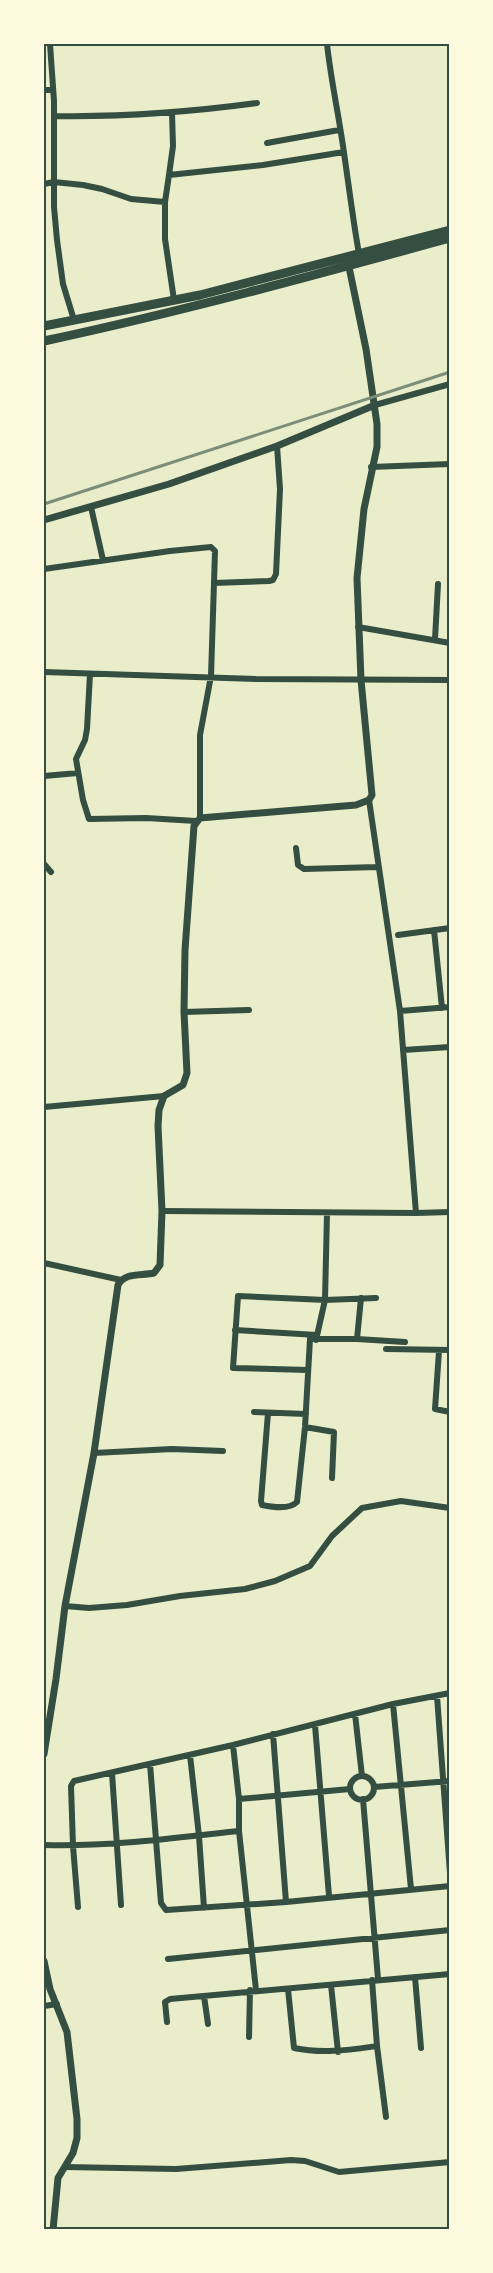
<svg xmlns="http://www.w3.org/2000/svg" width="493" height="2273" viewBox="0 0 493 2273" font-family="Helvetica,sans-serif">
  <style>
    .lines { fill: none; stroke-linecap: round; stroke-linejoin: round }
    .minor { stroke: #344e41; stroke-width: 6 }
    .tertiary { stroke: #344e41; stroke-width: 7 }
    .trunk { stroke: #344e41; stroke-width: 9 }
    .rail { stroke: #7c8e77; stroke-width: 3 }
    .neatline { fill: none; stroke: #344e41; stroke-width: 2 }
  </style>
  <rect width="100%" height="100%" fill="#e9edc9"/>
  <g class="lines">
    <!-- minor -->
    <path class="minor" d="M50 44 54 101V207L57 240 63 284 74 320
      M327 44C331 81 339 116 344 153 349 187 353 220 359 254
      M44 90H53
      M55 116C122 117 190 112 257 103
      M267 143 339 130
      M169 175 173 146 172 113
      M44 184 54 182 83 185 102 189 131 199 165 202 169 175 263 165 344 152
      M165 202V239L174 300
      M375 405 450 384
      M371 467 450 464
      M91 507 103 560
      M44 569 170 551 211 547 215 551 214 583
      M358 627 450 643
      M435 639 438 584
      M44 672 256 679 450 680
      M90 674 87 729 85 740 76 759 83 800 89 819 146 818 196 821
      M44 776 78 773
      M369 800 400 1011 416 1213 450 1212
      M200 818V735L211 676 214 583 269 581 273 580 276 574 280 489 277 446
      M296 848 298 865 304 869 378 867
      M44 864 51 872
      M434 930 442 1008
      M398 935 450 928
      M400 1011 450 1007
      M184 1012 249 1010
      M403 1050 450 1047
      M44 1107 164 1096
      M162 1211 416 1213
      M44 1263 121 1280
      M235 1330 317 1335
      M357 1339 361 1298
      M316 1340 325 1300 327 1213
      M386 1349 450 1350
      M439 1351 435 1409 450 1412
      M308 1370 233 1368 238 1296 325 1300 376 1298
      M254 1412 306 1414
      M268 1413 261 1501 262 1505C272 1507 289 1510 297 1502L305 1427 310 1339H357L405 1342
      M305 1427 334 1432 332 1478
      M94 1453 172 1449 223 1451
      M65 1606 89 1608 127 1605 180 1596 245 1589 275 1581 310 1566 332 1536 362 1508 401 1501 450 1508
      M437 1696 450 1873
      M393 1704 411 1889
      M355 1714 362 1776
      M315 1725 329 1896
      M273 1734 286 1902
      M233 1745 239 1799V1831L256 1990
      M190 1755 199 1836 204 1908
      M150 1764 161 1903 166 1910 286 1902 450 1886
      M112 1773 121 1905
      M350 1788a12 12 0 1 1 24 0a12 12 0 1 1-24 0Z
      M374 1787 450 1781
      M239 1799 350 1789
      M363 1799 378 1979
      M44 1845C109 1847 174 1838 239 1831
      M78 1907 73 1846 71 1786 74 1781 233 1745 393 1704 450 1693
      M168 1959 450 1930
      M415 1977 421 2048
      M372 1980 377 2046 386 2117
      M331 1985 338 2052
      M288 1989 294 2048C323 2054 348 2050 377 2046
      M204 1996 208 2024
      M44 2006 57 2004
      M167 2022 165 2002 170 1999 450 1974
      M249 2037 250 1990
      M65 2167 176 2169 291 2160 305 2161 339 2172 450 2162"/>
    <!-- tertiary -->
    <path class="tertiary" d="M44 520 169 484 277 446 375 405
      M44 1754 56 1679 65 1606 94 1453 118 1285C125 1272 141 1276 154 1273L160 1265 162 1211 158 1126 159 1110 164 1096 183 1085 187 1073 184 1012 185 950 194 826 200 818 356 805 369 800 372 795 361 680 357 578 364 509 377 447V424L366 349 349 267
      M44 1961 50 1989 67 2032 77 2119V2138L73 2153 58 2178 53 2230"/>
    <!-- trunk -->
    <path class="trunk" d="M44 326 200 295 450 230
      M44 341C180 312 315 275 450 238"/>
    <!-- rail -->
    <path class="rail" d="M44 504 450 372"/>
  </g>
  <!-- border -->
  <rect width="493" height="2273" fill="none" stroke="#fefae0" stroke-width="90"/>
  <rect x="45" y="45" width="403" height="2183" class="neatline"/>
</svg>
